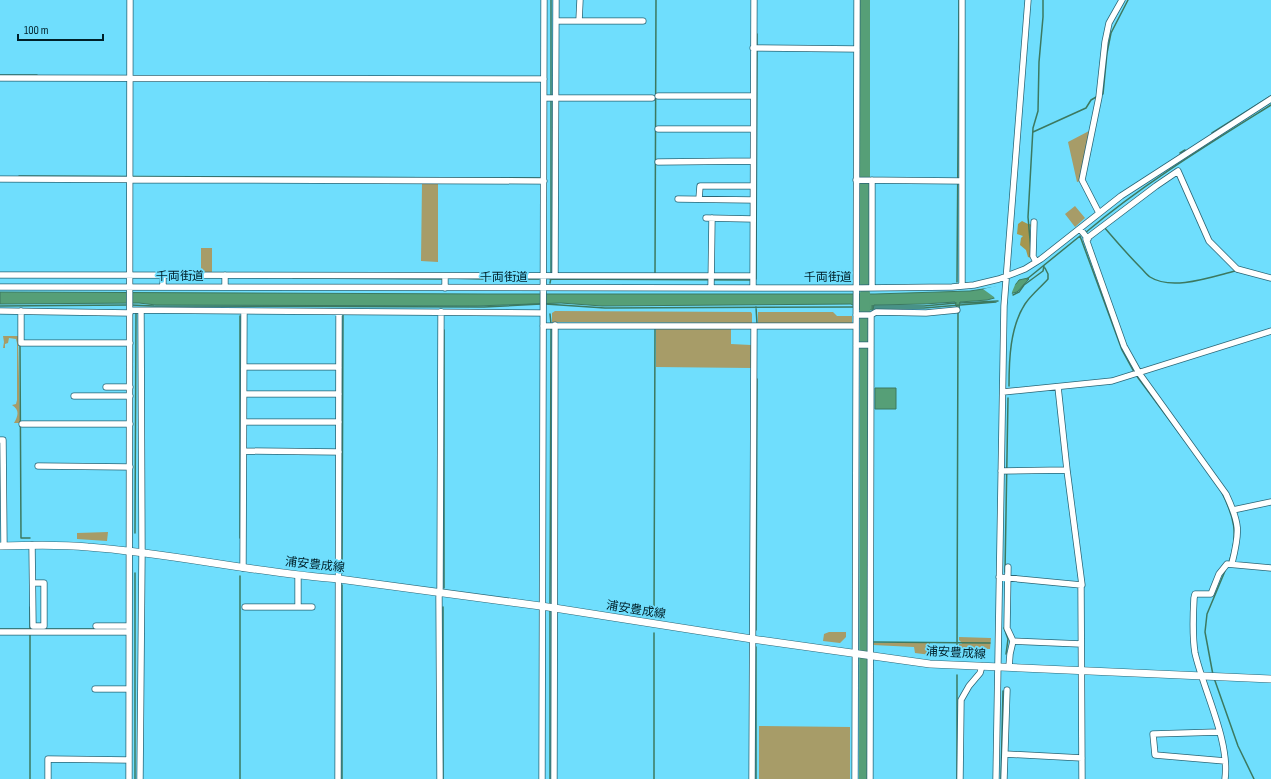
<svg xmlns="http://www.w3.org/2000/svg" width="1271" height="779" viewBox="0 0 1271 779" font-family="'Sofia Sans Condensed','Noto Sans JP',sans-serif">
  <style>
    .green { fill: #a79c68 }
    .forest { fill: #a5964d }
    .water { fill: #569f77; stroke: #3c7960 }
    .pier { fill: #6fdefd }
    .lines { fill: none; stroke-linecap: round; stroke-linejoin: round }
    .stream { stroke: #3c7960; stroke-width: 1.5 }
    .river { stroke: #569f77; stroke-width: 10 }
    .minor-casing { stroke: #2b6676; stroke-width: 7 }
    .major-casing { stroke: #2b6676; stroke-width: 8 }
    .minor { stroke: #fff; stroke-width: 5.5 }
    .major { stroke: #fff; stroke-width: 7 }
    .labels { text-anchor: middle; dominant-baseline: central; stroke-width: 3.5; stroke-linejoin: round; paint-order: stroke }
    .street-label { font-size: 12px; fill: #002029; stroke: #6fdefd }
  </style>
  <rect width="100%" height="100%" fill="#6fdefd"/>
  <!-- green -->
  <path class="green" d="M1089 131 1080 181 1077 182 1068 142Z
    M422 183H438V262L421 261Z
    M1075 206 1085 218 1075 227 1065 214Z
    M201 248H212V273H201Z
    M555 311 751 312 752 314V323L552 322V313Z
    M758 312H833L837 316H852V323H758Z
    M656 328 731 329V344L751 345V368L656 367Z
    M3 336H18L20 423H14C18 416 20 410 12 405L16 404 17 400V343L16 339 9 338 8 343 5 344V348H3L4 342Z
    M108 532 107 541 77 539V533Z
    M829 632H846V637L840 643 823 641 824 634Z
    M959 637 991 638 990 649 959 648V644H962L961 642 959 640Z
    M872 643H930V650L946 651 947 657 915 653 914 647 873 645Z
    M759 726 850 727V779H759Z"/>
  <!-- forest -->
  <path class="forest" d="M1022 221 1028 224H1030L1031 225 1030 228 1032 256 1031 258 1028 257 1026 250 1020 245 1021 238 1023 236 1017 234 1018 224Z"/>
  <!-- water -->
  <path class="water" d="M1028 278 1029 279 1017 292 987 300 960 302 959 309H957L955 302 924 304 874 305 873 310H861L851 304 602 306 561 303 476 306 156 305 139 303 0 304V292L486 294H875L970 291 1016 284 1019 280Z
    M875 388H896V409H875Z"/>
  <!-- pier -->
  <path class="pier" d="M1017 280 1012 292 1011 303 997 304 994 297 983 289 1014 282Z"/>
  <g class="lines">
    <!-- stream -->
    <path class="stream" d="M757 46V34
      M0 75H37
      M1102 94H1103L1107 53 1111 33 1128 0
      M551 96V0
      M551 100V274
      M1033 132 1086 108 1091 100 1098 96
      M1212 133 1271 96
      M1180 153 1185 150
      M19 176 541 178
      M1104 227C1116 241 1128 255 1141 268 1144 271 1147 275 1150 277 1172 291 1211 277 1235 271L1238 272
      M1085 233C1143 184 1207 145 1271 105
      M1080 236 1122 350 1134 372
      M1031 251 1028 217 1033 128 1038 111 1039 62 1043 17V0
      M655 274 656 0
      M293 278 443 279
      M447 278 484 279
      M508 279H539
      M550 279 750 280
      M755 279H756L757 50
      M1027 279 1080 236
      M957 282 959 0
      M550 283 551 278
      M1013 295 1019 292 1024 285 1043 271 1044 266
      M960 303 998 301
      M545 304 605 308 855 307
      M131 305 154 306 484 307 541 304
      M0 306 127 305
      M872 306H924L956 303
      M756 307 757 324
      M872 308H924L996 302
      M550 314 551 324
      M20 346 21 538H30
      M1136 375 1185 441
      M1009 386C1009 360 1010 327 1025 304 1031 295 1041 287 1048 279V274L1045 268
      M1221 491C1234 516 1239 535 1229 562
      M135 533 136 313
      M240 538V316
      M1005 572 1008 398
      M342 573 343 314
      M240 576V779
      M444 588V330
      M550 606 551 327
      M30 607V629
      M654 617 655 328
      M1004 628 1008 639 1006 654
      M0 629H125
      M756 630 757 379
      M872 642 990 643
      M957 658 958 311
      M1213 675 1205 632 1207 614 1225 571
      M1214 678 1238 746 1254 779
      M30 779V635
      M135 779V573
      M342 779V585
      M443 779V607
      M550 779V609
      M654 779V633
      M756 779V647
      M957 779V675
      M1001 779 1003 691"/>
    <!-- river -->
    <path class="river" d="M865 284V0
      M864 779 865 293"/>
    <defs>
      <path id="minor" d="M556 21H643
        M579 21 580 0
        M753 48 857 49
        M0 78 544 79
        M658 96H753
        M544 98H652
        M658 129H753
        M658 162 753 161
        M0 179 544 181
        M856 180 962 181
        M678 199 753 200
        M699 199 700 186H753
        M1099 213 1082 180 1099 97 1105 42 1109 23 1122 0
        M706 218 753 219
        M1034 222 1033 256 1036 262
        M1080 229 1088 239
        M0 275 753 276
        M225 275V287
        M555 276 556 0
        M962 286V0
        M0 287 862 288 952 287 974 285 999 279 1025 269 1041 259 1121 196 1271 99
        M163 287V275
        M445 288V276
        M711 288 712 218
        M753 288 754 0
        M872 288V180
        M130 310 543 313
        M0 311 130 313
        M21 311V343H130
        M856 315H871L876 312 926 313 957 310
        M543 326H856
        M856 345H871
        M244 367H339
        M106 387H130
        M1058 387 1067 470 1082 585H1081L1082 779
        M1003 392 1112 381 1271 331
        M244 394H339
        M74 396H130
        M244 422H339
        M22 424H130
        M0 440H3L4 546
        M244 451 339 452
        M38 466 130 467
        M1001 471 1067 470
        M1233 510 1271 502
        M32 545 33 626H44V583H34
        M1232 563C1240 531 1240 524 1226 494L1139 373 1124 346 1086 239 1156 186 1178 171 1209 241 1237 269 1271 278
        M1008 567 1007 628 1013 641 1010 654 1009 667
        M243 568 244 312
        M298 575V607
        M999 577 1081 585
        M245 607H312
        M96 626H129
        M0 632H129
        M1013 641 1081 644
        M95 689H129
        M1219 732 1153 734 1155 755 1225 761
        M1005 754 1082 758
        M48 779V759L129 760
        M129 779 130 0
        M140 779 142 553 141 311
        M338 779 339 312
        M440 779 439 597 440 588 441 312
        M542 779 544 0
        M554 779 555 325
        M752 779 754 326
        M855 779 857 0
        M870 779 871 315
        M960 779 961 700 969 686 980 673 982 666
        M996 779 1004 306 1028 0
        M1004 779 1007 690
        M1225 779C1230 741 1204 692 1195 653 1192 635 1193 616 1194 598L1195 594H1211L1219 574 1227 564 1271 568"/>
      <path id="major" d="M0 546C29 545 59 544 88 547 172 553 255 573 339 579L548 607 752 639 930 664 1271 679"/>
    </defs>
    <!-- minor casing -->
    <use href="#minor" class="minor-casing"/>
    <!-- major casing -->
    <use href="#major" class="major-casing"/>
    <!-- minor -->
    <use href="#minor" class="minor"/>
    <!-- major -->
    <use href="#major" class="major"/>
  </g>
  <g class="labels">
    <!-- street labels -->
    <g class="street-label">
      <text x="180" y="276">千両街道</text>
      <text x="504" y="277">千両街道</text>
      <text x="828" y="277">千両街道</text>
      <text transform="translate(315 565) rotate(6)">浦安豊成線</text>
      <text transform="translate(636 610) rotate(9)">浦安豊成線</text>
      <text transform="translate(956 653) rotate(3)">浦安豊成線</text>
    </g>
  </g>
  <!-- scale -->
  <path d="M18 34v6h85v-6" fill="none" stroke="#002029" stroke-width="2"/>
  <text x="24" y="34" font-size="12" fill="#002029" stroke="#6fdefd" stroke-width="3" paint-order="stroke">100 m</text>
</svg>
